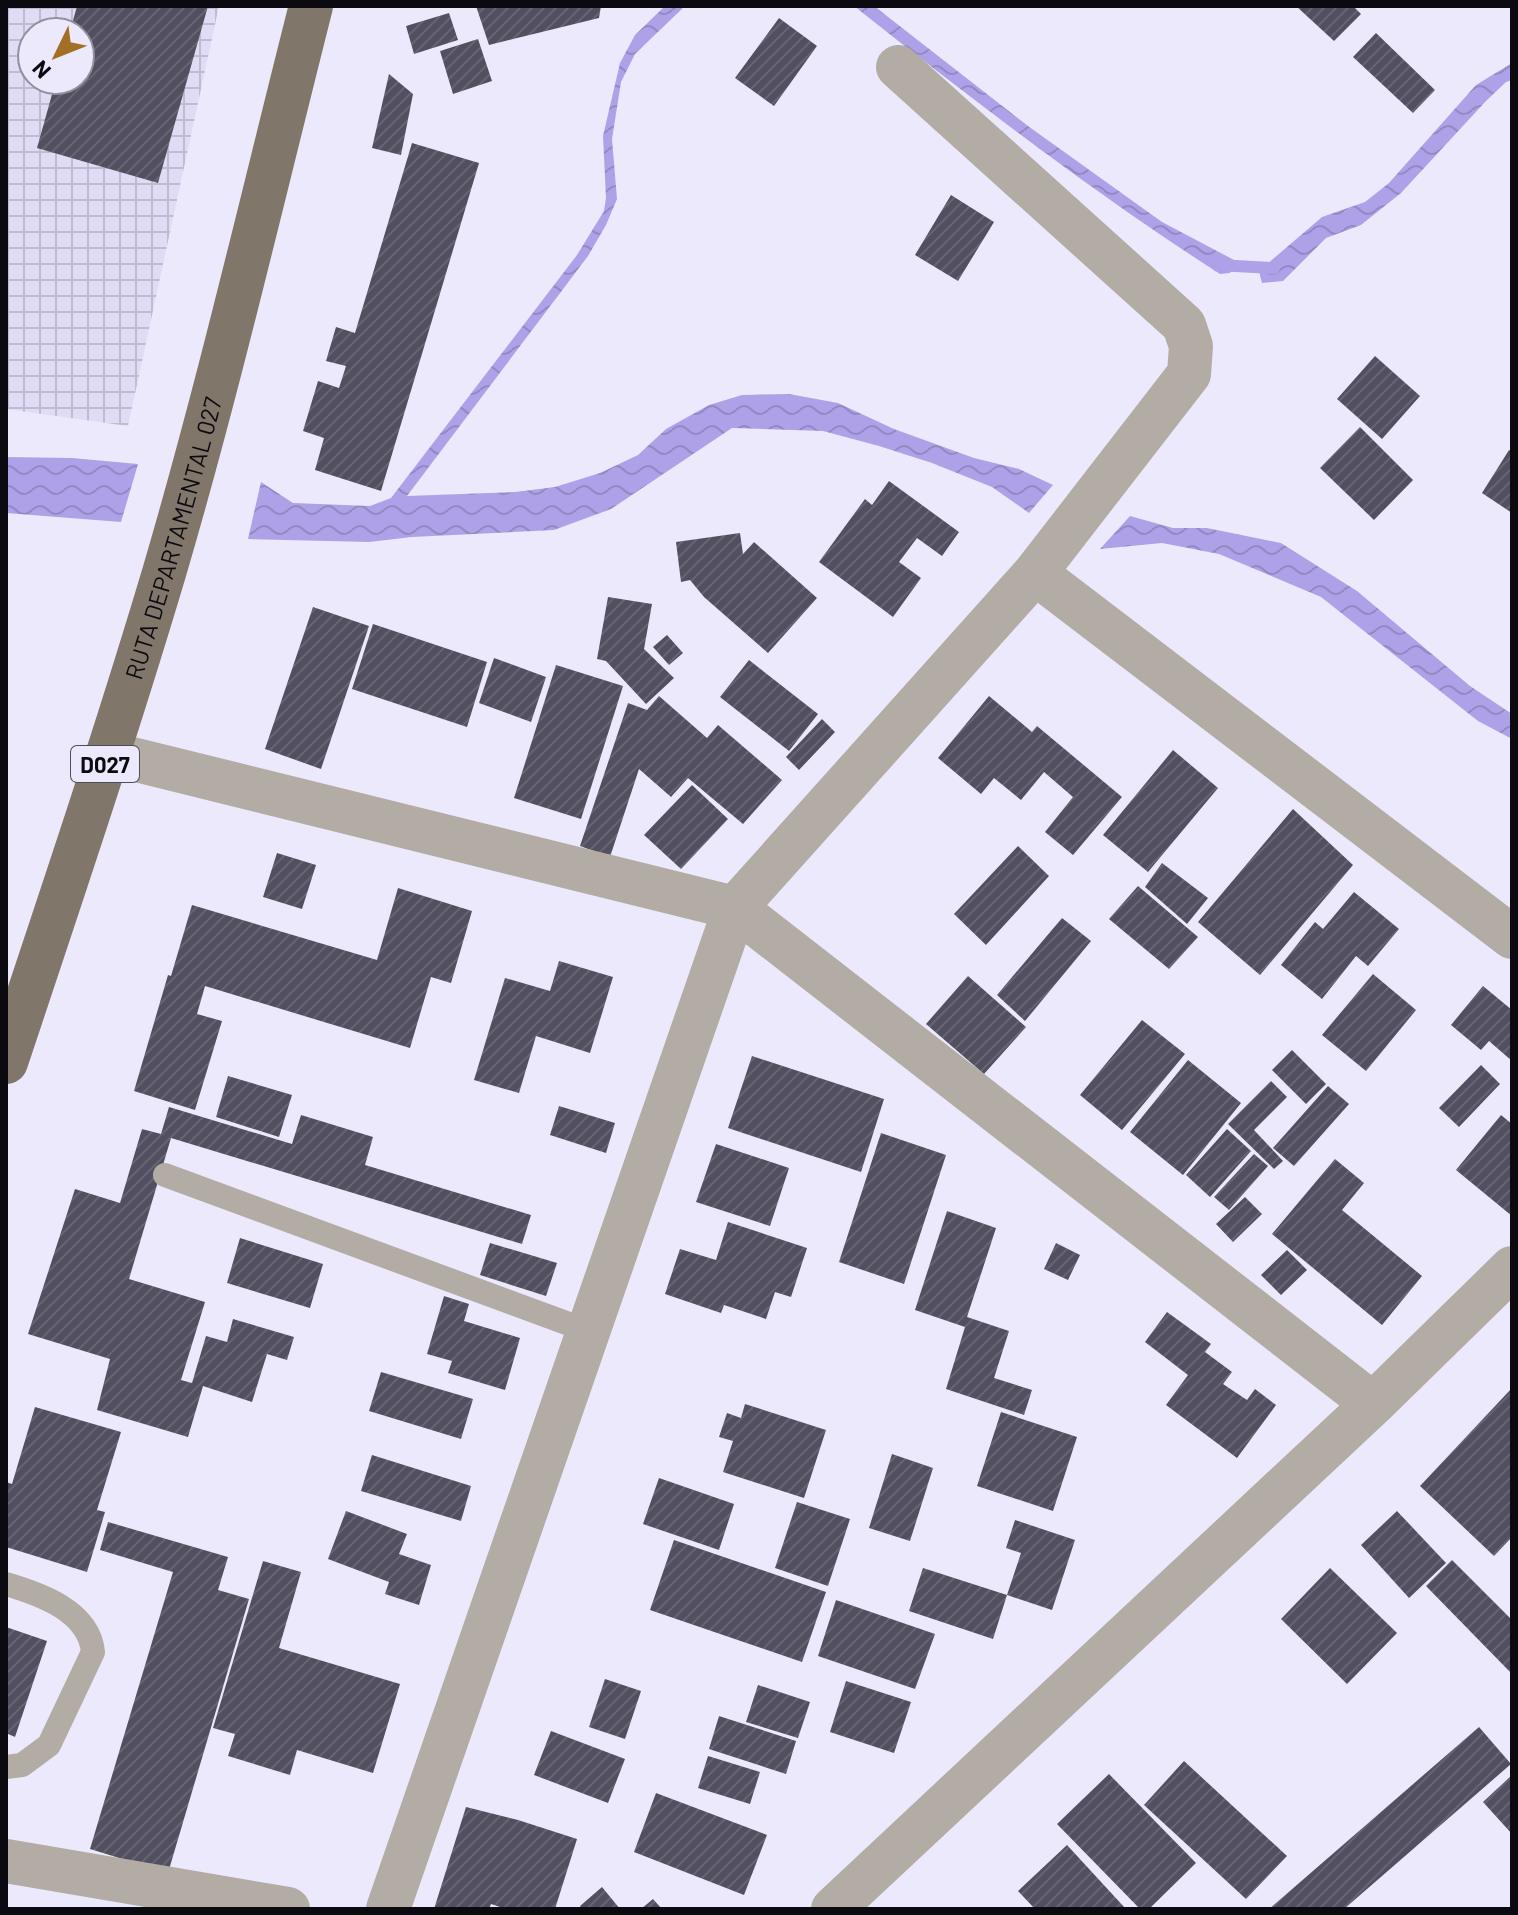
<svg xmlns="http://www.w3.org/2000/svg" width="1518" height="1915" viewBox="0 0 1518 1915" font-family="Barlow,sans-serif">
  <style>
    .industrial { fill: url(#industrial-grid); fill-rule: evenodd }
    .water { fill: url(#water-waves) }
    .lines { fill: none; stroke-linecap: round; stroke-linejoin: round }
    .stream { stroke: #afa1e7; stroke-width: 12 }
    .building { fill: url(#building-hatch) }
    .service { stroke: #b2aca5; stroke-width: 24 }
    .minor { stroke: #b2aca5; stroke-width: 44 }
    .primary { stroke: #81766a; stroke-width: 44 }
    .labels { text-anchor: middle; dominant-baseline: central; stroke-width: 8; stroke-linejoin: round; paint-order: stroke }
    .shield { fill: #ece9fc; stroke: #4e4d57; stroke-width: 2 }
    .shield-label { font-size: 22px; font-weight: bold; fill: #0b0a10 }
    .street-label { font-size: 24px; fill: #0b0a10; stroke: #ece9fc }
  </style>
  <defs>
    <pattern id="industrial-grid" width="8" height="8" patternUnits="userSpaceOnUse" patternTransform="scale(2)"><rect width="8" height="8" fill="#e0dcf5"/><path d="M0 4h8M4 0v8" fill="none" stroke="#bfbbd1"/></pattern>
    <pattern id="water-waves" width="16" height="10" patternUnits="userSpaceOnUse" patternTransform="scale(2)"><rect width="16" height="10" fill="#afa1e7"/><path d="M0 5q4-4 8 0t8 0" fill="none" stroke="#9589c5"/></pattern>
    <pattern id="building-hatch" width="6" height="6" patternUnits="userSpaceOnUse" patternTransform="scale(2)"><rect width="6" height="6" fill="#525060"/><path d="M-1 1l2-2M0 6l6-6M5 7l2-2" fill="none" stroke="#666471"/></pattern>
  </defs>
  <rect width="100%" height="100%" fill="#ece9fc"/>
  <!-- industrial -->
  <path class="industrial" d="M6 6H219L128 426 6 409ZM32 32H80V80H32Z"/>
  <!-- water -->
  <path class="water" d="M665 6H685L635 54 621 82 612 139 617 199 606 225 588 256 407 496 515 492 555 487 600 473 638 455 666 429 709 405 742 395 789 394 838 403 894 429 974 458 1019 469 1053 485 1029 513 992 487 932 463 879 446 823 431 732 428 611 509 554 530 412 537 369 542 248 539 261 482 293 503 370 506 391 498 577 255 604 211 606 198 603 136 620 63 635 35Z
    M854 6H874L1028 126 1162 222 1236 261 1230 273 1220 274C1092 192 973 100 854 6Z
    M1512 63V80L1506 82 1486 101 1401 193 1361 225 1326 238 1283 281 1262 283 1259 271 1322 217 1365 202 1389 183 1476 85Z
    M6 457 72 458 138 464 121 522 6 513Z
    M1130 516 1173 528H1207L1281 543 1357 591 1470 686 1512 714V739L1478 721 1321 597 1219 554 1162 543 1100 549Z"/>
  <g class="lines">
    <!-- stream -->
    <path class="stream" d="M1217 265 1274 268"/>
  </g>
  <!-- building -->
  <path class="building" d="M77 6H208L158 183 37 148 56 80H80V32H70Z
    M476 6H601L599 18 489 45Z
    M1296 6H1353L1361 14 1334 41Z
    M449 13 458 40 414 54 406 26Z
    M779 18 817 46 774 106 735 78Z
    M1376 33 1435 90 1413 113 1353 57Z
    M478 39 492 81 453 94 440 51Z
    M389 74 413 94 401 155 372 148Z
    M412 143 479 163 381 491 315 470 324 438 303 431 318 381 339 388 346 366 326 361 336 327 355 333Z
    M951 195 994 222 958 281 915 255Z
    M1375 356 1420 396 1382 439 1337 399Z
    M1360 427 1413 480 1374 520 1320 468Z
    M1509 450 1512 452V513L1482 493Z
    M889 481 959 532 942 556 917 538 899 562 921 578 893 617 819 562 865 499 872 505Z
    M740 533 743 554 754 542 817 598 768 653 704 597 690 580 681 582 676 542Z
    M608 597 652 604 644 649 674 678 646 704 606 661 597 659Z
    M313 607 369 626 321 769 265 749Z
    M373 624 487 662 467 727 352 689Z
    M667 635 683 653 669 665 653 647Z
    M494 658 546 677 531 722 479 703Z
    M749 660 818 714 789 751 720 697Z
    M556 665 623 686 581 819 514 798Z
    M659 696 707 738 718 725 782 780 743 824 688 778 671 797 639 769 610 857 580 846 628 703 647 710Z
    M989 696 1032 732 1037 726 1122 797 1073 855 1045 832 1073 797 1044 772 1021 800 994 778 981 794 938 758Z
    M822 719 835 732 799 770 786 757Z
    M1173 750 1218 788 1148 872 1103 835Z
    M692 785 728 819 681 869 644 835Z
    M1293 809 1353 865 1260 975 1198 922Z
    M1018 846 1049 876 986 945 954 914Z
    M277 853 316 865 302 909 263 897Z
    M1162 863 1208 898 1187 924 1145 887Z
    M1138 886 1198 937 1169 969 1109 919Z
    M398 888 472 911 451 983 431 977 410 1048 205 986 197 1014 222 1021 195 1110 134 1091 168 975 171 976 192 905 377 960Z
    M1354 892 1399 929 1368 966 1356 956 1322 999 1281 965 1315 922 1323 929Z
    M1062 918 1091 941 1025 1021 997 995Z
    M559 961 613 977 590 1053 536 1036 519 1093 474 1080 505 978 550 991Z
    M1373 974 1416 1010 1366 1071 1322 1035Z
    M968 976 1026 1027 984 1074 926 1024Z
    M1483 986 1512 1010V1061L1489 1041 1481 1050 1451 1025Z
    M1142 1020 1185 1054 1122 1130 1080 1095Z
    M1292 1050 1326 1084 1306 1104 1272 1070Z
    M752 1056 884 1099 861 1172 728 1128Z
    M1188 1060 1241 1103 1183 1175 1130 1132Z
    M1481 1065 1500 1084 1459 1127 1439 1108Z
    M228 1076 292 1095 279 1137 216 1117Z
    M1271 1081 1287 1097 1254 1130 1283 1161 1274 1169 1228 1124Z
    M1328 1086 1349 1104 1294 1166 1273 1148Z
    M559 1106 615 1123 606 1153 550 1135Z
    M169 1107 292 1144 301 1115 373 1137 365 1165 531 1215 522 1244 171 1138 129 1279 205 1302 181 1380 192 1383 206 1336 227 1342 233 1319 294 1337 287 1360 267 1354 252 1402 203 1386 188 1437 97 1410 110 1359 28 1334 75 1189 120 1203 142 1129 161 1134Z
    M1501 1115 1512 1124V1216L1456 1170Z
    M1227 1129 1251 1151 1210 1197 1186 1175Z
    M881 1133 946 1155 904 1284 839 1262Z
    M716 1144 789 1168 770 1226 696 1202Z
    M1254 1154 1268 1166 1229 1210 1214 1197Z
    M1335 1159 1364 1183 1342 1210 1422 1276 1382 1325 1272 1234Z
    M1245 1197 1262 1214 1233 1242 1216 1224Z
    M947 1211 996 1228 967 1317 1009 1331 994 1378 1032 1390 1024 1415 946 1389 965 1327 915 1310Z
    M728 1222 807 1248 791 1297 775 1292 766 1319 724 1305 721 1313 665 1294 680 1249 716 1260Z
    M240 1238 323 1264 310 1308 227 1283Z
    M490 1243 557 1263 546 1296 480 1275Z
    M1056 1243 1080 1255 1068 1280 1044 1269Z
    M1287 1250 1307 1270 1281 1295 1261 1275Z
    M444 1296 469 1304 464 1321 520 1338 505 1390 448 1373 452 1361 427 1354Z
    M1167 1312 1211 1344 1205 1352 1232 1372 1223 1384 1247 1400 1255 1389 1276 1405 1237 1458 1166 1405 1188 1375 1145 1342Z
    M381 1372 473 1399 461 1439 369 1411Z
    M1512 1388V1537L1494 1556 1420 1486Z
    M745 1404 826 1430 804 1498 723 1472 733 1441 719 1437 727 1413 741 1418Z
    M35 1407 121 1432 97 1510 105 1512 87 1572 6 1547V1482L12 1484Z
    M1001 1412 1077 1437 1053 1511 977 1486Z
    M892 1454 933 1468 910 1541 869 1528Z
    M372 1455 471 1486 461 1521 361 1491Z
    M659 1478 734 1504 719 1550 643 1524Z
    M797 1502 850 1519 828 1586 775 1568Z
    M346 1511 407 1534 399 1554 431 1565 419 1605 385 1594 389 1582 328 1559Z
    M1397 1511 1446 1563 1409 1598 1361 1545Z
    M1015 1520 1075 1540 1052 1610 1007 1595 1021 1553 1006 1548Z
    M108 1522 228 1557 218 1590 249 1599 168 1873 90 1849 173 1572 100 1550Z
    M674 1540 826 1592 802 1662 650 1610Z
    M1452 1560 1512 1620V1674L1426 1586Z
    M263 1561 301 1572 279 1648 400 1684 373 1773 297 1750 290 1775 228 1756 235 1734 213 1728Z
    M923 1568 1007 1595 993 1639 909 1611Z
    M1330 1568 1397 1633 1347 1684 1281 1619Z
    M836 1600 935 1634 915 1689 818 1656Z
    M6 1627 47 1641 15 1737 6 1733Z
    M605 1679 641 1691 625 1739 589 1727Z
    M846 1681 911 1702 894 1753 830 1732Z
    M758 1685 810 1702 798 1738 746 1722Z
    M719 1716 796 1741 786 1774 709 1749Z
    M1479 1727 1511 1764 1344 1909H1269Z
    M551 1731 625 1759 608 1803 534 1775Z
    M708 1756 760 1772 750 1804 698 1788Z
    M1184 1761 1287 1856 1246 1899 1144 1805Z
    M1109 1774 1196 1863 1149 1909H1140L1057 1824Z
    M1512 1775V1834L1483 1802Z
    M656 1793 767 1835 744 1895 634 1852Z
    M466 1807 518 1820 577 1839 555 1909H506L491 1904 489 1909H434Z
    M1067 1845 1125 1908 1124 1909H1035L1018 1891Z
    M602 1887 620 1909H582L580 1906Z
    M653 1899 662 1909H641Z"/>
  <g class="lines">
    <!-- service -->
    <path class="service" d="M165 1175 588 1331
      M6 1584C40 1594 89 1611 93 1652L49 1745 22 1765 6 1767"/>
    <!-- minor -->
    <path class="minor" d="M1035 573 1512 937
      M108 753 735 908 1373 1404
      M6 1861 288 1909
      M388 1909 735 908 1035 573 1189 374 1191 346 1184 325 898 67
      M833 1909 1373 1404 1512 1268"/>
    <!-- primary -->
    <path class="primary" id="s1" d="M6 1062C60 900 115 737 164 573 219 386 263 195 311 6"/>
  </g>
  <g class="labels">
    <!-- shield labels -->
    <rect class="shield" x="71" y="746" width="68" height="36" rx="6"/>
    <g class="shield-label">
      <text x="105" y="764">D027</text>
    </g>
    <!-- street labels -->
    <g class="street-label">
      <text stroke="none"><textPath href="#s1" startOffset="550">RUTA DEPARTAMENTAL 027</textPath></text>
    </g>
  </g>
  <!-- border -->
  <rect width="1518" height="1915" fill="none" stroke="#0b0a10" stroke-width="16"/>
  <!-- north arrow -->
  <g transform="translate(56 56) rotate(227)"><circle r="38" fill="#ece9fc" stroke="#92909e" stroke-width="2"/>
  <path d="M0-6L14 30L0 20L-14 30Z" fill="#a36f27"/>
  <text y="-12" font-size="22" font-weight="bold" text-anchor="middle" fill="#0b0a10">N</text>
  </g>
</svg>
